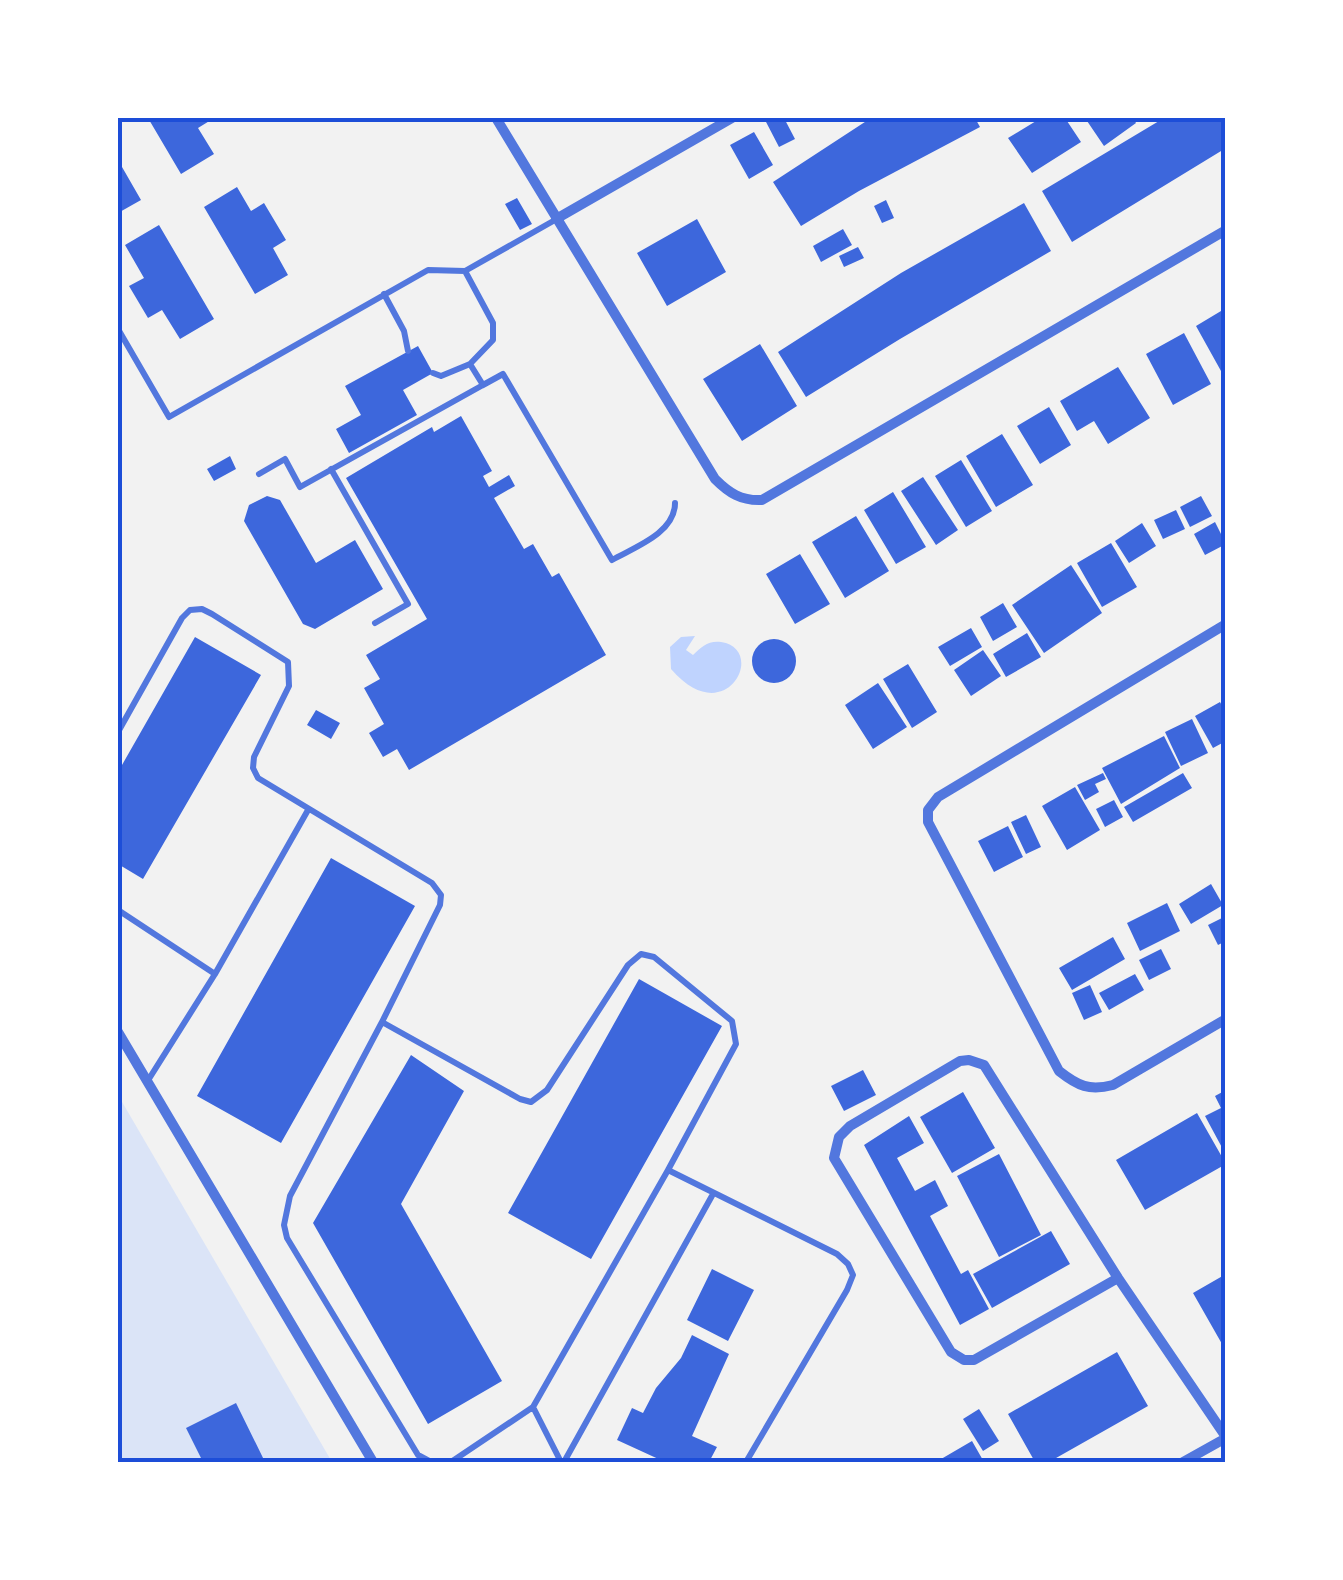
<svg xmlns="http://www.w3.org/2000/svg" width="1343" height="1580" viewBox="0 0 1343 1580" font-family="'Archivo Narrow',sans-serif">
  <style>
    .green { fill: #dbe4f7 }
    .water { fill: #bfd3fe }
    .building { fill: #3d67dc }
    .lines { fill: none; stroke-linecap: round; stroke-linejoin: round }
    .service { stroke: #5277de; stroke-width: 6 }
    .minor { stroke: #5277de; stroke-width: 10 }
    .neatline { fill: none; stroke: #1d4ed8; stroke-width: 4 }
  </style>
  <rect width="100%" height="100%" fill="#f2f2f2"/>
  <!-- green -->
  <path class="green" d="M118 1095 332 1462H118Z"/>
  <!-- water -->
  <path class="water" d="M695 636 686 650 693 655C701 647 709 640 721 642 768 649 726 733 671 669L670 647 681 637Z"/>
  <!-- building -->
  <path class="building" d="M148 118H210L211 120 198 128 214 154 181 174Z
    M770 118H784L795 139 779 147 765 120Z
    M871 118H975L980 127 859 191 801 226 773 182Z
    M1041 118H1065L1081 142 1032 173 1008 138Z
    M1085 118H1133L1136 123 1104 146Z
    M1164 118H1226V148L1072 242 1042 191Z
    M754 132 773 165 749 179 730 145Z
    M118 160 141 200 118 213Z
    M237 187 251 211 264 203 286 240 273 248 288 275 255 294 204 207Z
    M517 198 532 224 520 230 505 204Z
    M886 200 894 218 882 223 874 206Z
    M1024 203 1051 251 900 339 806 397 778 352 901 273Z
    M697 219 726 272 667 306 637 253Z
    M159 225 214 319 180 339 162 310 148 318 129 286 144 278 125 245Z
    M843 229 852 245 821 262 813 246Z
    M858 247 864 258 844 267 839 256Z
    M1226 308V380L1196 326Z
    M1184 333 1211 384 1173 405 1146 354Z
    M760 344 797 406 742 441 703 379Z
    M418 346 433 373 403 390 417 415 349 453 336 429 361 415 345 386Z
    M1118 367 1150 418 1108 444 1094 421 1077 431 1060 401Z
    M1049 407 1071 445 1040 464 1017 426Z
    M461 416 492 471 483 476 489 487 509 475 515 486 494 498 524 549 533 544 552 577 559 573 606 655 409 770 397 749 383 757 369 733 384 724 364 688 380 679 366 655 427 619 346 478 432 427 434 432Z
    M1002 434 1033 485 996 507 966 456Z
    M230 456 236 469 214 481 207 469Z
    M961 460 992 511 966 527 935 476Z
    M923 477 958 530 936 545 901 491Z
    M893 492 926 547 896 564 864 510Z
    M267 496 280 500 316 563 355 540 383 589 315 629 303 624 244 521 249 505Z
    M1201 496 1212 516 1190 527 1180 507Z
    M1176 510 1185 529 1163 539 1154 520Z
    M856 516 889 571 845 598 812 542Z
    M1215 522 1226 544 1205 555 1194 534Z
    M1142 523 1156 546 1129 563 1115 541Z
    M1111 543 1137 587 1102 607 1077 563Z
    M800 554 830 604 795 624 766 574Z
    M1071 565 1102 613 1044 653 1012 605Z
    M1003 603 1017 627 993 641 980 617Z
    M971 628 982 647 950 666 938 647Z
    M1027 633 1041 657 1006 677 993 654Z
    M195 637 261 675 143 879 118 864V772Z
    M752 661a22 22 0 1 1 44 0a22 22 0 1 1-44 0Z
    M983 650 1001 676 971 696 954 670Z
    M908 664 937 712 912 728 883 679Z
    M878 683 907 727 873 749 845 705Z
    M1220 702 1226 713V741L1213 748 1195 716Z
    M316 710 340 723 331 739 307 725Z
    M1192 719 1208 753 1181 766 1165 732Z
    M1164 736 1180 768 1121 804 1102 768Z
    M1103 773 1106 779 1095 784 1099 792 1085 800 1077 785Z
    M1183 773 1192 788 1133 822 1124 807Z
    M1075 787 1100 830 1067 850 1042 806Z
    M1114 800 1123 817 1105 827 1096 809Z
    M1026 815 1041 847 1026 854 1011 822Z
    M1008 826 1023 857 994 872 978 841Z
    M331 858 415 906 281 1143 197 1096Z
    M1211 884 1223 905 1191 924 1179 904Z
    M1167 903 1180 931 1140 951 1127 923Z
    M1226 916V941L1218 945 1208 925Z
    M1113 937 1125 959 1072 990 1059 968Z
    M1161 949 1171 969 1149 980 1139 960Z
    M1135 974 1144 990 1109 1010 1099 993Z
    M639 979 722 1026 591 1259 508 1213Z
    M1090 985 1102 1012 1084 1020 1072 993Z
    M411 1055 464 1091 401 1204 502 1381 428 1424 313 1223Z
    M863 1070 876 1095 844 1111 831 1086Z
    M1226 1090V1155L1205 1116 1221 1108 1215 1096Z
    M963 1092 995 1148 952 1173 920 1117Z
    M1197 1113 1226 1164 1145 1210 1116 1160Z
    M909 1116 924 1143 897 1158 915 1191 935 1180 948 1206 930 1216 961 1274 968 1270 989 1309 960 1325 864 1145Z
    M999 1154 1041 1235 999 1257 957 1176Z
    M1051 1231 1070 1264 992 1308 973 1274Z
    M712 1269 754 1290 728 1341 687 1320Z
    M1226 1274V1351L1193 1293Z
    M692 1335 729 1354 692 1436 717 1447 709 1462H665L617 1440 632 1408 643 1413 656 1388 681 1358Z
    M1117 1352 1148 1406 1049 1462H1035L1008 1414Z
    M236 1403 265 1462H203L186 1428Z
    M979 1409 999 1441 983 1451 963 1419Z
    M972 1441 984 1462H936Z"/>
  <g class="lines">
    <!-- service -->
    <path class="service" d="M384 294 404 331 408 351
      M118 329 169 417 428 270 465 271 555 220
      M470 364 483 385 503 374 612 560C635 547 675 533 675 503
      M433 373 441 376 470 364 493 340V323L465 271
      M331 469 408 604 375 623
      M259 474 285 459 300 487 483 385
      M118 732 182 618 190 610 202 609 212 614 288 662 289 686 254 757 253 768 258 778 432 883 441 895 440 905 382 1022 520 1099 531 1102 547 1090 628 965 641 954 654 957 732 1021 736 1044 668 1170 837 1254 848 1264 853 1275 847 1290 746 1462
      M118 910 215 974
      M382 1022 290 1196 284 1225 287 1238 418 1455 431 1462
      M147 1082 215 974 308 810
      M533 1407 561 1462
      M451 1462 533 1407 668 1170
      M564 1462 713 1194"/>
    <!-- minor -->
    <path class="minor" d="M496 118 715 479C729 493 741 501 762 500L1226 230
      M556 219 732 118
      M1226 624 938 797 928 810V822L1059 1071C1078 1086 1089 1091 1113 1085L1226 1019
      M118 1032 373 1462
      M1118 1278 974 1360H964L951 1352 834 1158 839 1137 850 1126 960 1061 969 1060 984 1065 1118 1278 1226 1437
      M1183 1462 1226 1438"/>
  </g>
  <!-- border -->
  <rect width="1343" height="1580" fill="none" stroke="#ffffff" stroke-width="240"/>
  <rect x="120" y="120" width="1103" height="1340" class="neatline"/>
</svg>
